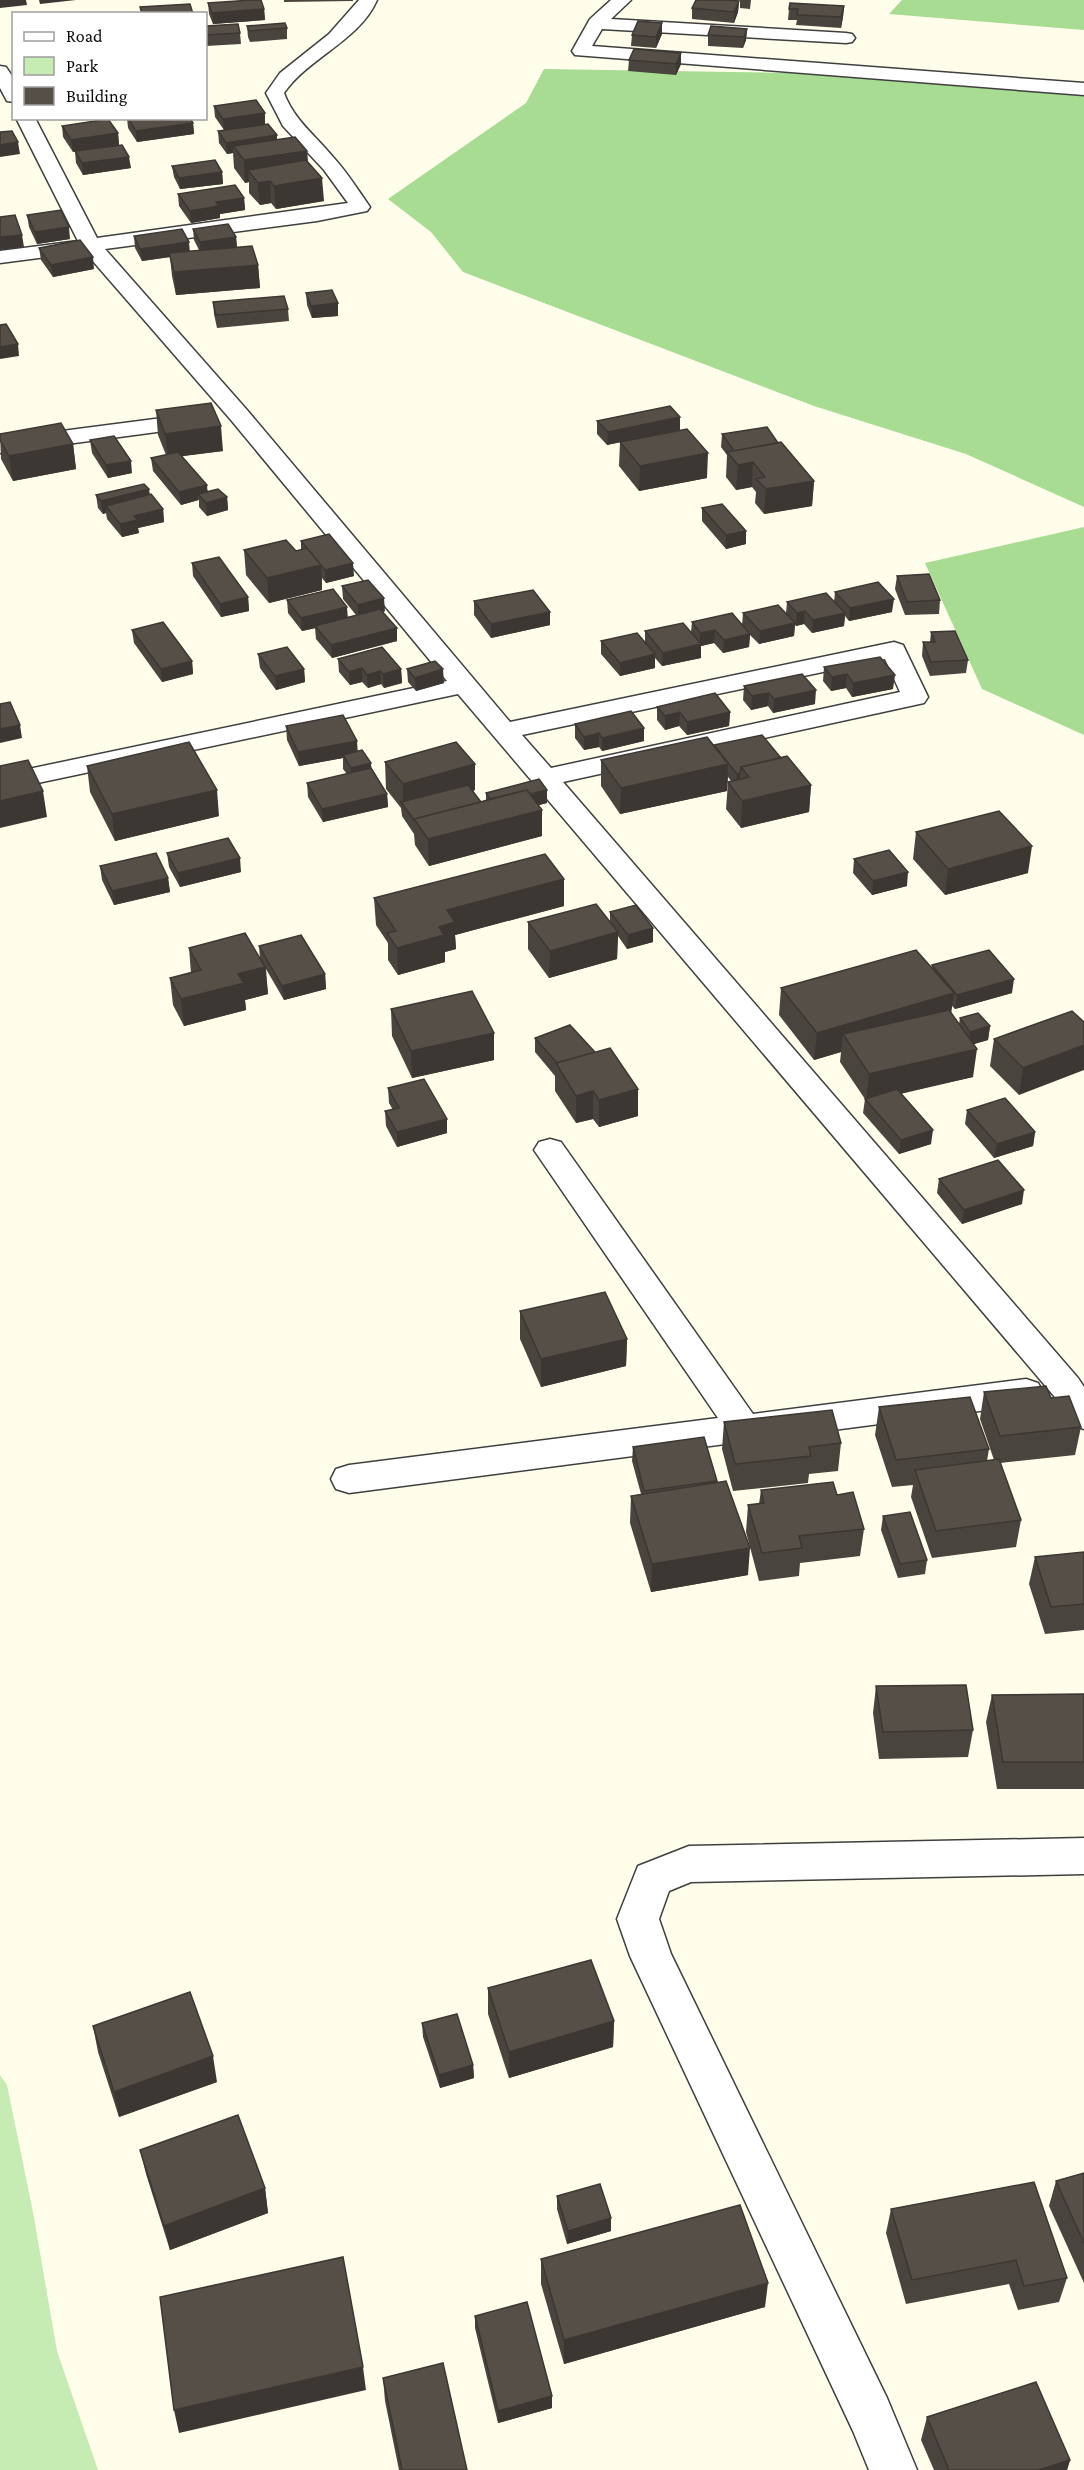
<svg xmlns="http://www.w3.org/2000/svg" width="1084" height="2470" viewBox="0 0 1084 2470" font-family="'Crimson Pro',serif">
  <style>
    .green { fill: #c6ebb3 }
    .forest { fill: #a7dc92 }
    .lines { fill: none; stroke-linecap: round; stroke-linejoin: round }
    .minor-casing { stroke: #3f3f3f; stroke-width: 3 }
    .minor { fill: #fff; fill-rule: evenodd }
    .wall { fill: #49443e }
    .shaded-wall { fill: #3c3732 }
    .building { fill: #554f48; stroke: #3c3732; stroke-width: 1.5 }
  </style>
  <rect width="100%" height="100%" fill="#fffeeb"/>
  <!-- green -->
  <path class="green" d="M0 2075 7 2085 33 2212 57 2351 98 2470H0Z"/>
  <!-- forest -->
  <path class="forest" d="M902 0H1084V30L889 14Z
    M544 69 789 73 1084 93V507L966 454 814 406 463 272 431 232 388 199 526 103Z
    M1084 527V735L982 689 925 563Z"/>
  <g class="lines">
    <defs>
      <path id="minor" d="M359 0H377C360 40 308 58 284 93 294 120 315 135 333 157 347 172 358 190 370 207L367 211 317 221 105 249 247 410 510 722 894 642 903 645 928 697 924 703 563 782 1078 1378 1084 1387V1429L1072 1425 1054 1396 458 694 0 791V775L447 681 231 420 85 252 0 263V251L78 241 16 118H35L97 238 348 203 324 170 283 126 266 93 280 73 329 34ZM885 659 900 692 551 768 522 735Z
        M611 0H631L611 19 846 33 852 34 855 38 852 42 846 43 602 29 592 46 1084 83V95L575 55 572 51 590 19Z
        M0 66 6 67 14 79V102L7 101 0 88Z
        M201 413 209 415 212 420 209 425 0 453V439Z
        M550 1139 561 1142 753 1414 1026 1379 1038 1383 1043 1392 1038 1401 1026 1405 349 1493 336 1489 331 1479 336 1469 349 1465 718 1418 534 1150 539 1142Z
        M1084 1838V1874L691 1882 669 1891 659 1919 671 1954 887 2398 917 2470H869L853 2431 630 1956 617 1919 638 1866 689 1846Z"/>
    </defs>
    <!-- minor casing -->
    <use href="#minor" class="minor-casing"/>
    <!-- minor -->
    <use href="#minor" class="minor"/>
  </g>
  <!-- wall -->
  <path class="wall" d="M284 0H353V1L284 2Z
    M740 0H751L750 9 740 8Z
    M739 1 738 12 734 23 692 19V8Z
    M208 3 264 9 265 20 213 24 209 14Z
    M844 6 843 17 841 28 796 25 797 20H788L789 9Z
    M662 23V34L656 48 631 46 632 35Z
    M206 26 240 33 241 44 206 46Z
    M247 26 287 28V39L250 42 248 37Z
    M747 29 746 40 743 48 708 46V35Z
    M629 60 681 64 676 75 628 71Z
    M214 106 265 125 277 135V139L307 151 308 162 324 201 276 209 271 203 260 205 249 193V182L245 183 234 168 233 153 227 154 219 143 218 131 224 130 215 117Z
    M127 118H190L193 123 194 134 137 142 128 128Z
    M62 126 118 133 119 145 131 168 83 175 76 163 75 151 73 152 63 137Z
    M172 166 222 172 223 184 180 189 174 177Z
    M178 194 244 198 245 210 220 214V218L191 223 179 206Z
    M27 215 70 239 37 244 29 227Z
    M193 229 236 237 237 247 258 265 260 288 176 295 172 276 170 257 142 261 135 248 134 236 190 251 199 250 194 240Z
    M39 248 94 269 53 277 41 260Z
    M306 293 338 316 312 318 307 305Z
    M213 302 288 309 289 321 217 328 214 314Z
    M156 410 223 451 182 456 208 491 227 497 228 510 207 516 199 507V500L181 505 153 471 151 458 166 455 158 435Z
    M597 421 680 430 633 439 707 478 639 491 619 466 620 442 607 445 597 434Z
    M0 434 73 444 76 469 13 481 1 459Z
    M722 434 778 443 814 481 812 506 764 514 755 503 756 492 752 487 736 490 726 477 727 455 721 447Z
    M90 440 132 473 108 478 92 453Z
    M96 495H150L163 509 164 522 138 528 139 533 122 537 107 519 106 513 103 514 98 508Z
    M702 508 746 531V544L726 549 702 521Z
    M301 541 354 576 326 583 322 578V590L269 603 246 575 244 550 296 551 301 550Z
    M192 563 248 597 249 611 221 617 193 576Z
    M897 576 940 600 939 614 905 615 895 589Z
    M342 586 385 611 383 612 397 641 332 658 316 639 315 628 302 631 288 613 287 600 348 617 356 615 343 599Z
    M835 592 892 612 849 621 845 616 844 626 812 633 804 624 796 626 795 625 794 636 759 644 750 635 749 647 723 653 714 643 701 646V658L662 666 655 658V668L620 676 601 654V641L645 642V631L691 632 692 622 742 625 743 613H786L787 602H834Z
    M474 601 550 625 491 638 474 615Z
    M132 630 192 661 193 674 162 682 134 643Z
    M931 632 968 660 966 673 930 676 922 656 923 642H930Z
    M258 654 304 669 305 682 276 690 260 668Z
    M338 659 401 669 402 683 384 688 381 684 368 688 362 682 350 685 339 672Z
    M824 667 893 689 852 697 846 688 831 691 823 681Z
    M407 669 444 683 416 691 408 682Z
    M744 686 815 704 773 713 768 706 751 710 743 700Z
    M715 693 730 712 729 726 687 735 679 726 665 730 657 720V707Z
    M575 724 644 741 602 751 599 747 584 750 575 738Z
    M286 726 358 751 371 769 387 794 388 807 323 822 308 797 307 783 347 774 343 769V758L299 766 287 740Z
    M714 746 781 758 811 785 809 812 741 828 726 809 728 782 731 781 728 777 727 791 620 814 601 786V760Z
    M385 762 475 764V790L473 791 481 802 486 800V793L547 803 539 805 542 836 429 866 415 845 414 834 402 816 401 808 386 789Z
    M87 766 219 816 115 841 90 792Z
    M916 832 1028 873 945 895 913 859Z
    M167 853 241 872 180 887 169 867Z
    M854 859 907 886 872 895 853 873Z
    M100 866 168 878 170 892 114 905 102 880Z
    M564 879V906L455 935 456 949 445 952V962L398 975 388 960V943L376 925 374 898Z
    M610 912 653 928V942L627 949 618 936 617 959 549 978 528 949V922H610Z
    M259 946 325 974 326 989 284 1000 266 969 268 994 245 1000 246 1010 184 1026 173 1005 170 978 191 973 189 948 260 959Z
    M932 965 1012 993 955 1009 952 1006 951 1013 959 1024 960 1018 990 1026 988 1040 973 1044V1077L901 1093 931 1144 899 1154 863 1113 865 1099 840 1062 841 1052 814 1060 779 1015 781 988 931 968Z
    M391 1009 494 1033V1060L412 1078 392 1036Z
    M1072 1011 1019 1095 990 1066 994 1039Z
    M535 1038 638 1116 599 1127 593 1119 576 1123 555 1091V1076L535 1052Z
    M388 1088 447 1119V1133L397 1147 386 1126 385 1111 393 1110 389 1103Z
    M967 1110 1035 1132 1033 1146 994 1158 965 1124Z
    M939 1179 1022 1204 962 1224 937 1193Z
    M520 1311 627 1339 626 1366 541 1387 520 1339Z
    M984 1392 1051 1398 1081 1427 1075 1455 1000 1463 1021 1520 1016 1547 932 1558 911 1497 913 1485 892 1487 875 1435 879 1407 989 1449 987 1461 994 1460 980 1419Z
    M724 1422 841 1443 838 1471 809 1474 808 1483 733 1491 722 1449Z
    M633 1447 717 1481 748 1575 651 1592 630 1523 631 1496 641 1494 632 1461Z
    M761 1490 837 1495 864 1529 860 1556 800 1563 799 1576 759 1581 746 1532 748 1505 759 1504Z
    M883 1516 927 1560 925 1574 898 1578 881 1530Z
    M1084 1552V1630L1045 1634 1029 1584 1035 1557Z
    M876 1686 973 1730 968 1757 879 1759 873 1713Z
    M1084 1694V1789H997L986 1722 992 1695Z
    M488 1988 614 2021 613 2047 509 2078 488 2014Z
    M422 2023 473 2065 474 2078 440 2088 423 2037Z
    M93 2026 217 2082 119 2117 98 2052Z
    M140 2150 265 2188 268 2213 170 2250 146 2174Z
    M1084 2173V2283L1049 2206 1056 2181Z
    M557 2196 611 2218V2231L567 2244 557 2209Z
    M891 2209 1067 2278 1059 2302 1018 2310 1009 2284 906 2304 886 2233Z
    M541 2259 765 2307 564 2364 541 2284Z
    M475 2316 552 2408 498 2423 475 2328Z
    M383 2378 467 2470H399L385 2401Z
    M927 2417 1070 2460 1067 2470H934L921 2440Z"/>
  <!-- shaded-wall -->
  <path class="shaded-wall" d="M0 0H26L27 5 0 8Z
    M39 0H76L40 4Z
    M739 1 738 12 734 23V12Z
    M844 6 843 17 841 28V17Z
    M264 9 265 20 213 24 212 13Z
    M662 23V34L656 48V37Z
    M747 29 746 40 743 48 744 37Z
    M681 53V64L676 75V64Z
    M265 113V125L224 130 223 119Z
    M193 123 194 134 137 142 136 131Z
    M118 133 119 145 73 152 71 140Z
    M277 135V147L233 146V153L227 154 226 143Z
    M18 142 20 154 0 157V145Z
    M307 151 308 173 248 170 249 182 245 183 244 160Z
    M129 157 131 168 83 175 82 163Z
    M222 172 223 184 180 189 179 178Z
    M322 178 324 201 276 209 274 186Z
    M270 181 271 203 260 205 258 183Z
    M244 198 245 210 220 214V218L191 223 190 211 216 202Z
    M69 227 70 239 37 244 35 232Z
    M22 235 24 247 0 250V237Z
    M236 237 237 249 201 254 200 242Z
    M189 242 190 254 169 253 170 257 142 261 140 249Z
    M93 257 94 269 53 277 51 265Z
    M258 265 260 288 176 295 174 272Z
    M338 303V316L312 318 311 306Z
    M18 344 19 356 0 359V347Z
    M680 417V430L607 445 608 432Z
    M221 426 223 451 168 458 165 434Z
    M73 444 76 469 13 481 9 456Z
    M708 453 707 478 639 491 640 466Z
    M131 461 132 473 108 478 106 465Z
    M753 462 752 487 736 490 738 465Z
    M814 481 812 506 764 514 766 489Z
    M207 485 208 498 198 494V500L181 505 179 492Z
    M149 489 151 502 106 506V513L103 514 101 501Z
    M227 497 228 510 207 516 206 503Z
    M163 509 164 522 138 528 139 533 122 537 120 524 134 516Z
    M746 531V544L726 549V535Z
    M353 563 354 576 326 583 325 570Z
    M321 565 322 590 269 603 267 578Z
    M248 597 249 611 221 617 220 604Z
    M384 598 385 611 358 618V605Z
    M894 599 892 612 849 621 850 608Z
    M347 607 348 620 315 626 316 628 302 631 301 618Z
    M805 611 804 624 796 626 797 613Z
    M550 612V625L491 638V624Z
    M845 613 844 626 812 633 813 620Z
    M795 623 794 636 759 644 760 631Z
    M397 628V641L332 658 331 645Z
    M715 630 714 643 701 646V658L662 666 663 653 700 645V633Z
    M750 634 749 647 723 653 724 640Z
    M655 654V668L620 676V663Z
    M192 661 193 674 162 682 161 669Z
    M362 668V682L350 685 349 672Z
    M304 669 305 682 276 690 275 676Z
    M401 669 402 683 384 688 383 674Z
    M443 669 444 683 416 691 415 678Z
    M380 671 381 684 368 688 367 675Z
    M847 674 846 688 831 691 832 677Z
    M895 675 893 689 852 697 853 683Z
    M816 690 815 704 773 713 774 699Z
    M769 693 768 706 751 710 752 696Z
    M680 712 679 726 665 730V716Z
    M730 712 729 726 687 735V722Z
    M20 725 22 738 0 743V729Z
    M644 728V741L602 751V738Z
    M599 733V747L584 750V737Z
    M357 741 358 755H343V758L299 766 298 752Z
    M371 763 372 777 352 781 351 768Z
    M475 764V790L407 810 403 805V784Z
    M728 764 727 791 620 814 621 788Z
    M740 773V787L736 788 737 774Z
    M811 785 809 812 741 828 742 801Z
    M217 790 219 816 115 841 112 814Z
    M547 790V803L494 817V804Z
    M43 791 47 817 0 828V801Z
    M387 794 388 807 323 822 322 809Z
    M542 810V836L429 866 428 839Z
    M1032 846 1028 873 945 895 948 869Z
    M240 858 241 872 180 887 178 873Z
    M908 872 907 886 872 895 873 881Z
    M168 878 170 892 114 905 112 891Z
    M564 879V906L455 935 456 949 445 952V962L398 975 397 948 439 927 447 910Z
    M653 928V942L627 949 628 935Z
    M618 932 617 959 549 978 550 951Z
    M265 967 268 994 245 1000 246 1010 184 1026 181 999 238 974Z
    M325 974 326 989 284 1000 282 986Z
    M1014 979 1012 993 955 1009 957 995Z
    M954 993 950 1020 843 1034 841 1052 814 1060 817 1033Z
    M990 1026 988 1040 968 1046 970 1032Z
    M494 1033V1060L412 1078 411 1051Z
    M1084 1045V1070L1019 1095 1023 1068Z
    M977 1049 973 1077 866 1102 869 1074Z
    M638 1089V1116L599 1127V1100Z
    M593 1091V1119L576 1123V1096Z
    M447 1119V1133L397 1147V1132Z
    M933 1130 931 1144 899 1154 901 1140Z
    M1035 1132 1033 1146 994 1158 997 1144Z
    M1024 1190 1022 1204 962 1224 964 1210Z
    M627 1339 626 1366 541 1387V1359Z
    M750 1548 748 1575 651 1592 652 1564Z
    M614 2021 613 2047 509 2078V2052Z
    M213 2056 217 2082 119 2117 114 2092Z
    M473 2065 474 2078 440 2088 439 2075Z
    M265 2188 268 2213 170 2250 164 2226Z
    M611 2218V2231L567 2244 568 2231Z
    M768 2283 765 2307 564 2364V2340Z
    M363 2367 366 2390 179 2433 174 2410Z
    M552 2396V2408L498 2423V2411Z
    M1070 2460 1067 2470H1038Z"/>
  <!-- building -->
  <path class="building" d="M252 0H261L264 9 212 13 208 3Z
    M696 0H726L739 1 734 12 692 8Z
    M790 3 844 6 841 17 797 15 798 9H789Z
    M190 4 193 14H142L140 7Z
    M638 21 662 23 656 37 632 35Z
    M285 23 287 28 249 31 247 26Z
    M238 24 240 33 206 35V26Z
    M711 26 747 29 744 37 708 35Z
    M634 49 681 53 676 64 629 60Z
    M256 100 265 113 223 119 214 106Z
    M128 118H190L193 123 136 131Z
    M108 119 118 133 71 140 62 126Z
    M268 124 277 135 226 143 218 131Z
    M12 131 18 142 0 145V132Z
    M295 137 307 151 244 160 233 146Z
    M122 145 129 157 82 163 75 151Z
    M215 160 222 172 179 178 172 166Z
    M306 160 322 178 274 186 270 181 258 183 248 170Z
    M235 185 244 198 216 202 219 206 190 211 178 194Z
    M61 210 69 227 35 232 27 215Z
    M15 215 22 235 0 237V217Z
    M228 224 236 237 200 242 193 229Z
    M182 229 189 242 140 249 134 236Z
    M80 240 93 257 51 265 39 248Z
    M252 246 258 265 174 272 169 253Z
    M332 290 338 303 311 306 306 293Z
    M284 296 288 309 216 315 213 302Z
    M6 324 18 344 0 347V325Z
    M211 403 221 426 165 434 156 410Z
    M670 406 680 417 608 432 597 421Z
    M61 423 73 444 9 456 0 440V434Z
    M767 427 778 443 734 451 722 434Z
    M687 429 708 453 640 466 620 442Z
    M114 436 131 461 106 465 90 440Z
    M781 442 814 481 766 489 756 479 765 477 753 462 738 465 727 452Z
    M178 452 207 485 179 492 151 458Z
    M144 484 149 489 101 501 96 495Z
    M218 489 227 497 206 503 198 494Z
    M151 494 163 509 134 516 137 520 120 524 106 506Z
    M722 504 746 531 726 535 702 508Z
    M329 534 353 563 325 570 301 541Z
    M286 540 296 551 307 548 321 565 267 578 244 550Z
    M219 557 248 597 220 604 192 563Z
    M929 574 940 600 907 602 897 576Z
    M368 580 384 598 358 605 342 586Z
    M878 582 894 599 850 608 835 592Z
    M333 589 347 607 301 618 287 600Z
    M533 590 550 612 491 624 474 601Z
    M826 593 845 613 813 620 805 611 797 613 787 602Z
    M778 605 795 623 760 631 743 613Z
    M380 609 397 628 331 645 315 626Z
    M732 613 750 634 724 640 715 630 700 633 692 622Z
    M163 622 192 661 161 669 132 630Z
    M683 623 701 644 663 653 645 631Z
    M955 631 968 660 931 662 923 642H935L931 632Z
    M637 633 655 654 620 663 601 641Z
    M287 647 304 669 275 676 258 654Z
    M382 647 401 669 383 674 380 671 367 675 362 668 349 672 338 659Z
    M880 657 895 675 853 683 847 674 832 677 824 667Z
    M435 661 443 669 415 678 407 669Z
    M802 674 816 690 774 699 769 693 752 696 744 686Z
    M715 693 730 712 687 722 680 712 665 716 657 707Z
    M10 702 20 725 0 729V704Z
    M631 711 644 728 602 738 599 733 584 737 575 724Z
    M343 715 357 741 298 752 286 726Z
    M762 735 781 758 741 767 740 773 737 774 714 745Z
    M707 737 728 764 621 788 601 760Z
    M189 742 217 790 112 814 87 766Z
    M456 742 475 764 403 784 385 762Z
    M362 750 371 763 351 768 343 755Z
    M787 756 811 785 742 801 728 782 749 777 741 767Z
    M28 760 43 791 0 801V766Z
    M371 768 387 794 322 809 307 783Z
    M539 779 547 790 530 794 527 790 490 799 486 793Z
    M468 785 481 802 414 819V820L401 802Z
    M527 790 542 810 428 839 414 819Z
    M999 811 1032 846 948 869 916 832Z
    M228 838 240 858 178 873 167 853Z
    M889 850 908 872 873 881 854 859Z
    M156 853 168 878 112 891 100 866Z
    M545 854 564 879 447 910 455 922 439 927 444 935 397 948 387 933 396 931 374 898Z
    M596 904 618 932 550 951 528 922Z
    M636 905 653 928 628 935 610 912Z
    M245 933 265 967 238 974 244 983 181 999 170 978 201 970 189 948Z
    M301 935 325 974 282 986 259 946Z
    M916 950 954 993 817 1033 781 988Z
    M989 950 1014 979 957 995 932 965Z
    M472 991 494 1033 411 1051 391 1009Z
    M949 1010 977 1049 869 1074 843 1034Z
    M1072 1011 1084 1022V1045L1023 1068 994 1039Z
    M978 1013 990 1026 970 1032 960 1018Z
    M570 1025 595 1052 557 1063 535 1038Z
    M610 1048 638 1089 599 1100 593 1091 576 1096 556 1063Z
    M424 1079 447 1119 397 1132 385 1111 399 1108 388 1088Z
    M897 1089 933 1130 901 1140 865 1099Z
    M1005 1098 1035 1132 997 1144 967 1110Z
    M998 1160 1024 1190 964 1210 939 1179Z
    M605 1292 627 1339 541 1359 520 1311Z
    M1046 1386 1051 1398 1069 1396 1081 1427 1000 1436 984 1392Z
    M970 1397 989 1449 896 1460 879 1407Z
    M832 1410 841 1443 809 1447 811 1456 735 1464 724 1422Z
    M704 1437 717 1481 644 1491 633 1447Z
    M999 1459 1021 1520 936 1531 915 1470Z
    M726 1481 750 1548 652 1564 631 1496Z
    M833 1482 837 1495 853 1492 864 1529 799 1536 802 1548 762 1553 748 1505 764 1503 761 1490Z
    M910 1512 927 1560 900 1564 883 1516Z
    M1084 1552V1604L1051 1607 1035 1557Z
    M966 1685 973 1730 883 1732 876 1686Z
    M1084 1694V1762H1003L992 1695Z
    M591 1960 614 2021 509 2052 488 1988Z
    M190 1992 213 2056 114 2092 93 2026Z
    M457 2014 473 2065 439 2075 422 2023Z
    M238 2115 265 2188 164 2226 140 2150Z
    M1084 2173V2243L1056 2181Z
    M1034 2182 1067 2278 1024 2286 1016 2260 912 2280 891 2209Z
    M600 2184 611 2218 568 2231 557 2196Z
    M740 2205 768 2283 564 2340 541 2259Z
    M343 2257 363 2367 174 2410 160 2297Z
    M527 2302 552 2396 498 2411 475 2316Z
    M443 2363 467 2470H402L383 2378Z
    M1036 2382 1070 2460 1038 2470H949L927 2417Z"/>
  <!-- legend -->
  <rect x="12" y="12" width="195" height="108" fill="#ffffff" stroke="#9e9e9e" stroke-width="1.5"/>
  <rect x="24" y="32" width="30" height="9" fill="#ffffff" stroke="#9e9e9e" stroke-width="1.5"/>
  <text x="66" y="42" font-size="18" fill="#0c0c0c">Road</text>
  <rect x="24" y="57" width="30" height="18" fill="#c6ebb3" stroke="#9e9e9e" stroke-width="1.5"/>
  <text x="66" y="72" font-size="18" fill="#0c0c0c">Park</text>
  <rect x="24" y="87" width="30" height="18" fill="#554f48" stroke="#9e9e9e" stroke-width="1.5"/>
  <text x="66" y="102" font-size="18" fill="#0c0c0c">Building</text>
</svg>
